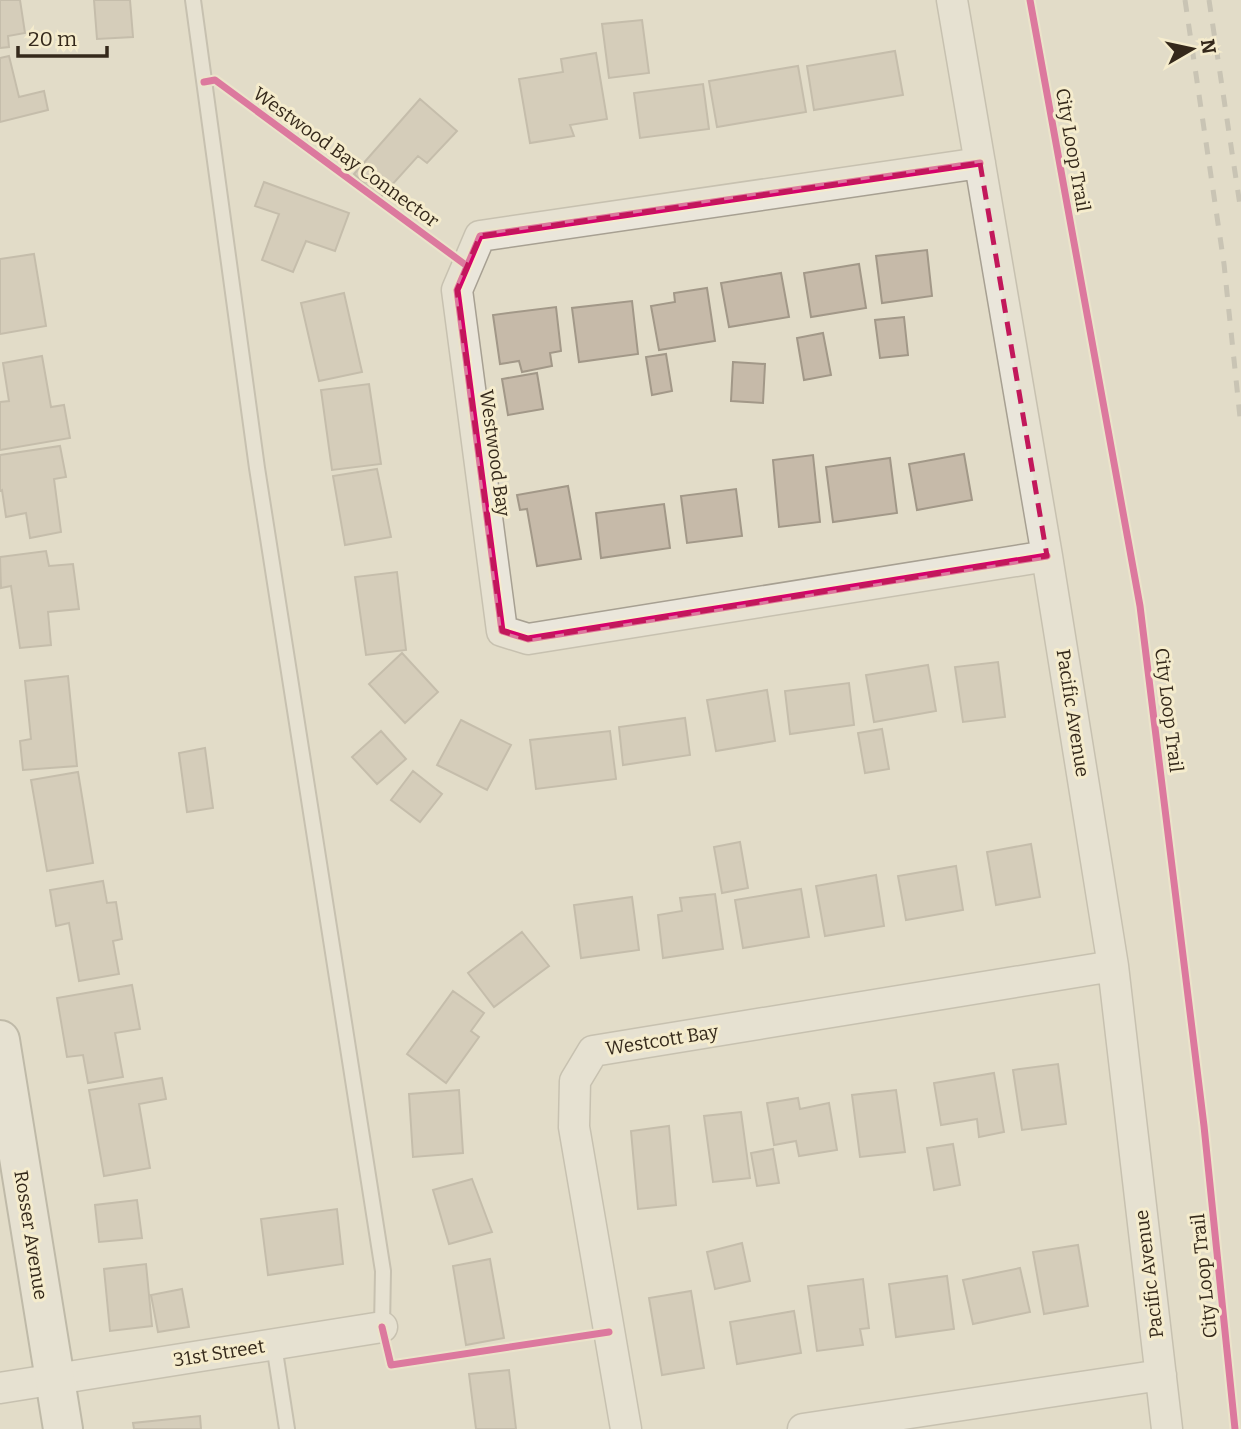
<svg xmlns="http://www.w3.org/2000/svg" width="1241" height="1429" viewBox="0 0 1241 1429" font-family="Bitter,serif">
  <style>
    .building { fill: #c6baa9; stroke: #a29888; stroke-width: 2 }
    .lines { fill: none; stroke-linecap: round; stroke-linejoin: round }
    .lane-casing { stroke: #a7a092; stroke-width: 18 }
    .street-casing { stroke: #a7a092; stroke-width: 33 }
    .secondary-casing { stroke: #969082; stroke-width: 42 }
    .lane { stroke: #eae6db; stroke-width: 14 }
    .street { stroke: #eae6db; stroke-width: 30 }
    .secondary { stroke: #eae6db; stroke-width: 38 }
    .rail { stroke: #aaa69b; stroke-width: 5; stroke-dasharray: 12 12; stroke-linecap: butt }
    .cycleway-casing { stroke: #f5eccd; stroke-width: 11 }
    .cycleway { stroke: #d6006c; stroke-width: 7 }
    .marked { fill: none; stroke: #c2185b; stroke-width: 5; stroke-dasharray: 14 9; stroke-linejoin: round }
    .labels { text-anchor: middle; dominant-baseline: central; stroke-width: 6; stroke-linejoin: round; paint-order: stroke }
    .street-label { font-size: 19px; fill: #35291b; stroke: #f5eccd }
  </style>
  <rect width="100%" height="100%" fill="#e2dcc8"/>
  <!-- building -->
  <path class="building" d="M0 0H20L25 33 8 36 9 47 0 48Z
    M94 0H130L133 37 97 39Z
    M642 20 649 73 609 78 602 24Z
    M895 51 903 95 814 110 807 66Z
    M596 53 607 119 570 125 574 136 530 143 519 79 563 72 561 59Z
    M9 56 19 97 44 91 48 110 0 122V58Z
    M798 66 806 112 717 127 709 81Z
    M703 84 709 129 640 138 634 93Z
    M420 99 457 131 427 163 418 156 380 198 354 174Z
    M264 182 349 213 335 251 306 241 293 272 262 260 279 214 255 206Z
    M927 250 932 296 882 303 876 256Z
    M34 254 46 326 0 334V259Z
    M859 264 866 308 811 317 804 273Z
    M781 273 789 317 729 327 721 283Z
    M707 288 715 341 659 350 651 306 675 302 674 293Z
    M344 293 362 372 319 381 301 303Z
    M632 301 638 354 579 362 572 308Z
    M556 307 561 351 550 353 552 366 522 372 519 361 500 364 493 315Z
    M904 317 908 355 880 358 875 320Z
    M823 333 831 375 804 380 797 338Z
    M666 354 672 391 652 395 646 357Z
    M42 356 51 407 64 405 70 438 0 450V402L9 401 3 363Z
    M733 362 765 364 763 403 731 401Z
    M537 373 543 409 508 415 502 379Z
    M369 384 381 464 332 470 321 390Z
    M60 446 66 477 54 479 61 532 30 538 26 513 6 517 2 490 0 491V455Z
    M964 454 972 500 917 510 909 464Z
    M813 455 820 522 779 527 773 460Z
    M890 458 897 513 833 522 826 467Z
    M377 469 391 537 345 545 333 476Z
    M568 486 581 559 537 566 527 509 520 510 517 495Z
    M736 489 742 536 687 543 681 496Z
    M664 504 670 548 601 558 596 513Z
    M46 551 49 566 73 564 79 609 48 612 51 645 20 648 11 586 1 588 0 557Z
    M397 572 406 650 366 655 355 577Z
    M402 653 438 692 405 723 369 684Z
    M998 662 1005 717 963 722 955 667Z
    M928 665 936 711 874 722 866 675Z
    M68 676 77 766 23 770 20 741 31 739 25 681Z
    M849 683 854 725 790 734 785 691Z
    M767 690 775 741 716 751 707 700Z
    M685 718 690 755 623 765 619 727Z
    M461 720 511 745 487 790 437 765Z
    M882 729 889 769 865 773 858 733Z
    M381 731 406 759 377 784 352 757Z
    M610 731 616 779 536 789 530 740Z
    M205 748 213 808 187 812 179 753Z
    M413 771 442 794 420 822 391 800Z
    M78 772 93 863 47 871 31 780Z
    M740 842 748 888 722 893 714 847Z
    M1031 844 1040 897 996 905 987 852Z
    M956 866 963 910 906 920 898 876Z
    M876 875 884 926 825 936 816 886Z
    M103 881 107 903 116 902 122 939 113 941 119 974 79 981 69 923 56 926 50 890Z
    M801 889 809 937 743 948 735 900Z
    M715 894 723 949 663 958 658 915 682 911 680 898Z
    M632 897 639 950 581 958 574 905Z
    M522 932 549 966 494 1007 468 973Z
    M132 985 140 1029 115 1033 123 1077 88 1083 83 1055 67 1057 57 998Z
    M453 991 484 1013 471 1031 479 1037 446 1083 407 1054Z
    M1058 1064 1066 1124 1022 1130 1013 1070Z
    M994 1073 1004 1132 979 1137 977 1119 941 1125 934 1083Z
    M162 1078 166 1099 139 1104 150 1168 104 1176 89 1090Z
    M459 1090 463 1153 413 1157 409 1094Z
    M896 1090 905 1152 860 1157 852 1095Z
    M798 1098 800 1109 829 1103 837 1150 799 1156 796 1141 774 1145 767 1103Z
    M741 1112 750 1178 713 1182 704 1116Z
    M669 1126 676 1205 638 1209 631 1131Z
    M953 1144 960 1185 934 1190 927 1148Z
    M773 1149 779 1183 757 1186 751 1153Z
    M472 1179 492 1232 449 1244 433 1190Z
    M137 1200 142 1238 99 1242 95 1205Z
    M337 1209 343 1264 268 1275 261 1219Z
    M742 1243 750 1281 715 1289 707 1252Z
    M1078 1245 1088 1306 1044 1314 1033 1252Z
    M490 1259 504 1338 466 1345 453 1266Z
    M146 1264 152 1326 110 1331 104 1269Z
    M1020 1268 1030 1312 973 1324 963 1280Z
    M947 1276 954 1329 896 1337 889 1284Z
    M863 1279 869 1328 860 1329 863 1345 817 1351 808 1286Z
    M182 1289 189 1327 158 1332 151 1295Z
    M691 1291 704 1368 662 1375 649 1298Z
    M794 1311 801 1353 737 1364 730 1322Z
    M509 1370 516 1429H476L469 1374Z
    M200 1416 201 1429H134L133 1423Z"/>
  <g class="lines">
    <defs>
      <path id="lane" d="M193 0 257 468 383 1271 382 1327
        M274 1345 287 1429"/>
      <path id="street" d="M952 0 1047 556 1113 966 1167 1429
        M980 163 480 236 457 290 502 631 528 639 1047 556
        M0 1388 382 1327
        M626 1429 574 1127 575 1081 593 1051 1113 966
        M803 1429 1161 1375"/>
      <path id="secondary" d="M0 1040 63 1429"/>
    </defs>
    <!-- lane casing -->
    <use href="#lane" class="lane-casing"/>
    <!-- street casing -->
    <use href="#street" class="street-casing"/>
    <!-- secondary casing -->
    <use href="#secondary" class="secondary-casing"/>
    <!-- lane -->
    <use href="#lane" class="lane"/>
    <!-- street -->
    <use href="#street" class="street"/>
    <!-- secondary -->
    <use href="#secondary" class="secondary"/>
    <!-- rail -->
    <path class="rail" d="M1185 0 1224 264 1241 427
      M1209 0 1241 212"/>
    <defs>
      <path id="cycleway" d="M1030 0 1140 606 1204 1126 1235 1429
        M204 82 215 80 467 266
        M980 163 480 236 457 290 502 631 528 639 1047 556
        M382 1327 391 1365 609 1332"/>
    </defs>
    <!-- cycleway casing -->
    <use href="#cycleway" class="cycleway-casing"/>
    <!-- cycleway -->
    <use href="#cycleway" class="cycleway"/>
  </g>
  <!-- marked area -->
  <path d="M0 0H1241V1429H0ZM980 163 1047 556 528 639 502 631 457 290 480 236Z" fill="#e2dcc8" fill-opacity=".55" fill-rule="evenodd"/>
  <path class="marked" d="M980 163 1047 556 528 639 502 631 457 290 480 236Z"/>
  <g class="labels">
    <!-- street labels -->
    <g class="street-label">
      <text transform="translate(1073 150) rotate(80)">City Loop Trail</text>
      <text transform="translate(346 157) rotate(36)">Westwood Bay Connector</text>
      <text transform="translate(495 453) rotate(82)">Westwood Bay</text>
      <text transform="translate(1169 710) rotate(83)">City Loop Trail</text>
      <text transform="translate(1073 713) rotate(81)">Pacific Avenue</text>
      <text transform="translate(662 1040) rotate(-9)">Westcott Bay</text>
      <text transform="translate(31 1235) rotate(81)">Rosser Avenue</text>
      <text transform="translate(1149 1274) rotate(-97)">Pacific Avenue</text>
      <text transform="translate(1204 1276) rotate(-96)">City Loop Trail</text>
      <text transform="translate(219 1353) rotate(-9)">31st Street</text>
    </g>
  </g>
  <!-- north arrow -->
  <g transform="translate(1192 49) rotate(81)" stroke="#f5eccd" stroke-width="5" paint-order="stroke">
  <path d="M0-5L12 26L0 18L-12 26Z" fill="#35291b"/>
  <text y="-10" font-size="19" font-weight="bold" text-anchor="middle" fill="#35291b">N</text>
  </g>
  <!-- scale -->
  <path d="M18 46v10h89v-10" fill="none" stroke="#35291b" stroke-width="3.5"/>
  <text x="28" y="46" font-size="21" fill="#35291b" stroke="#f5eccd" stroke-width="5" paint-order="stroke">20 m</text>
</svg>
